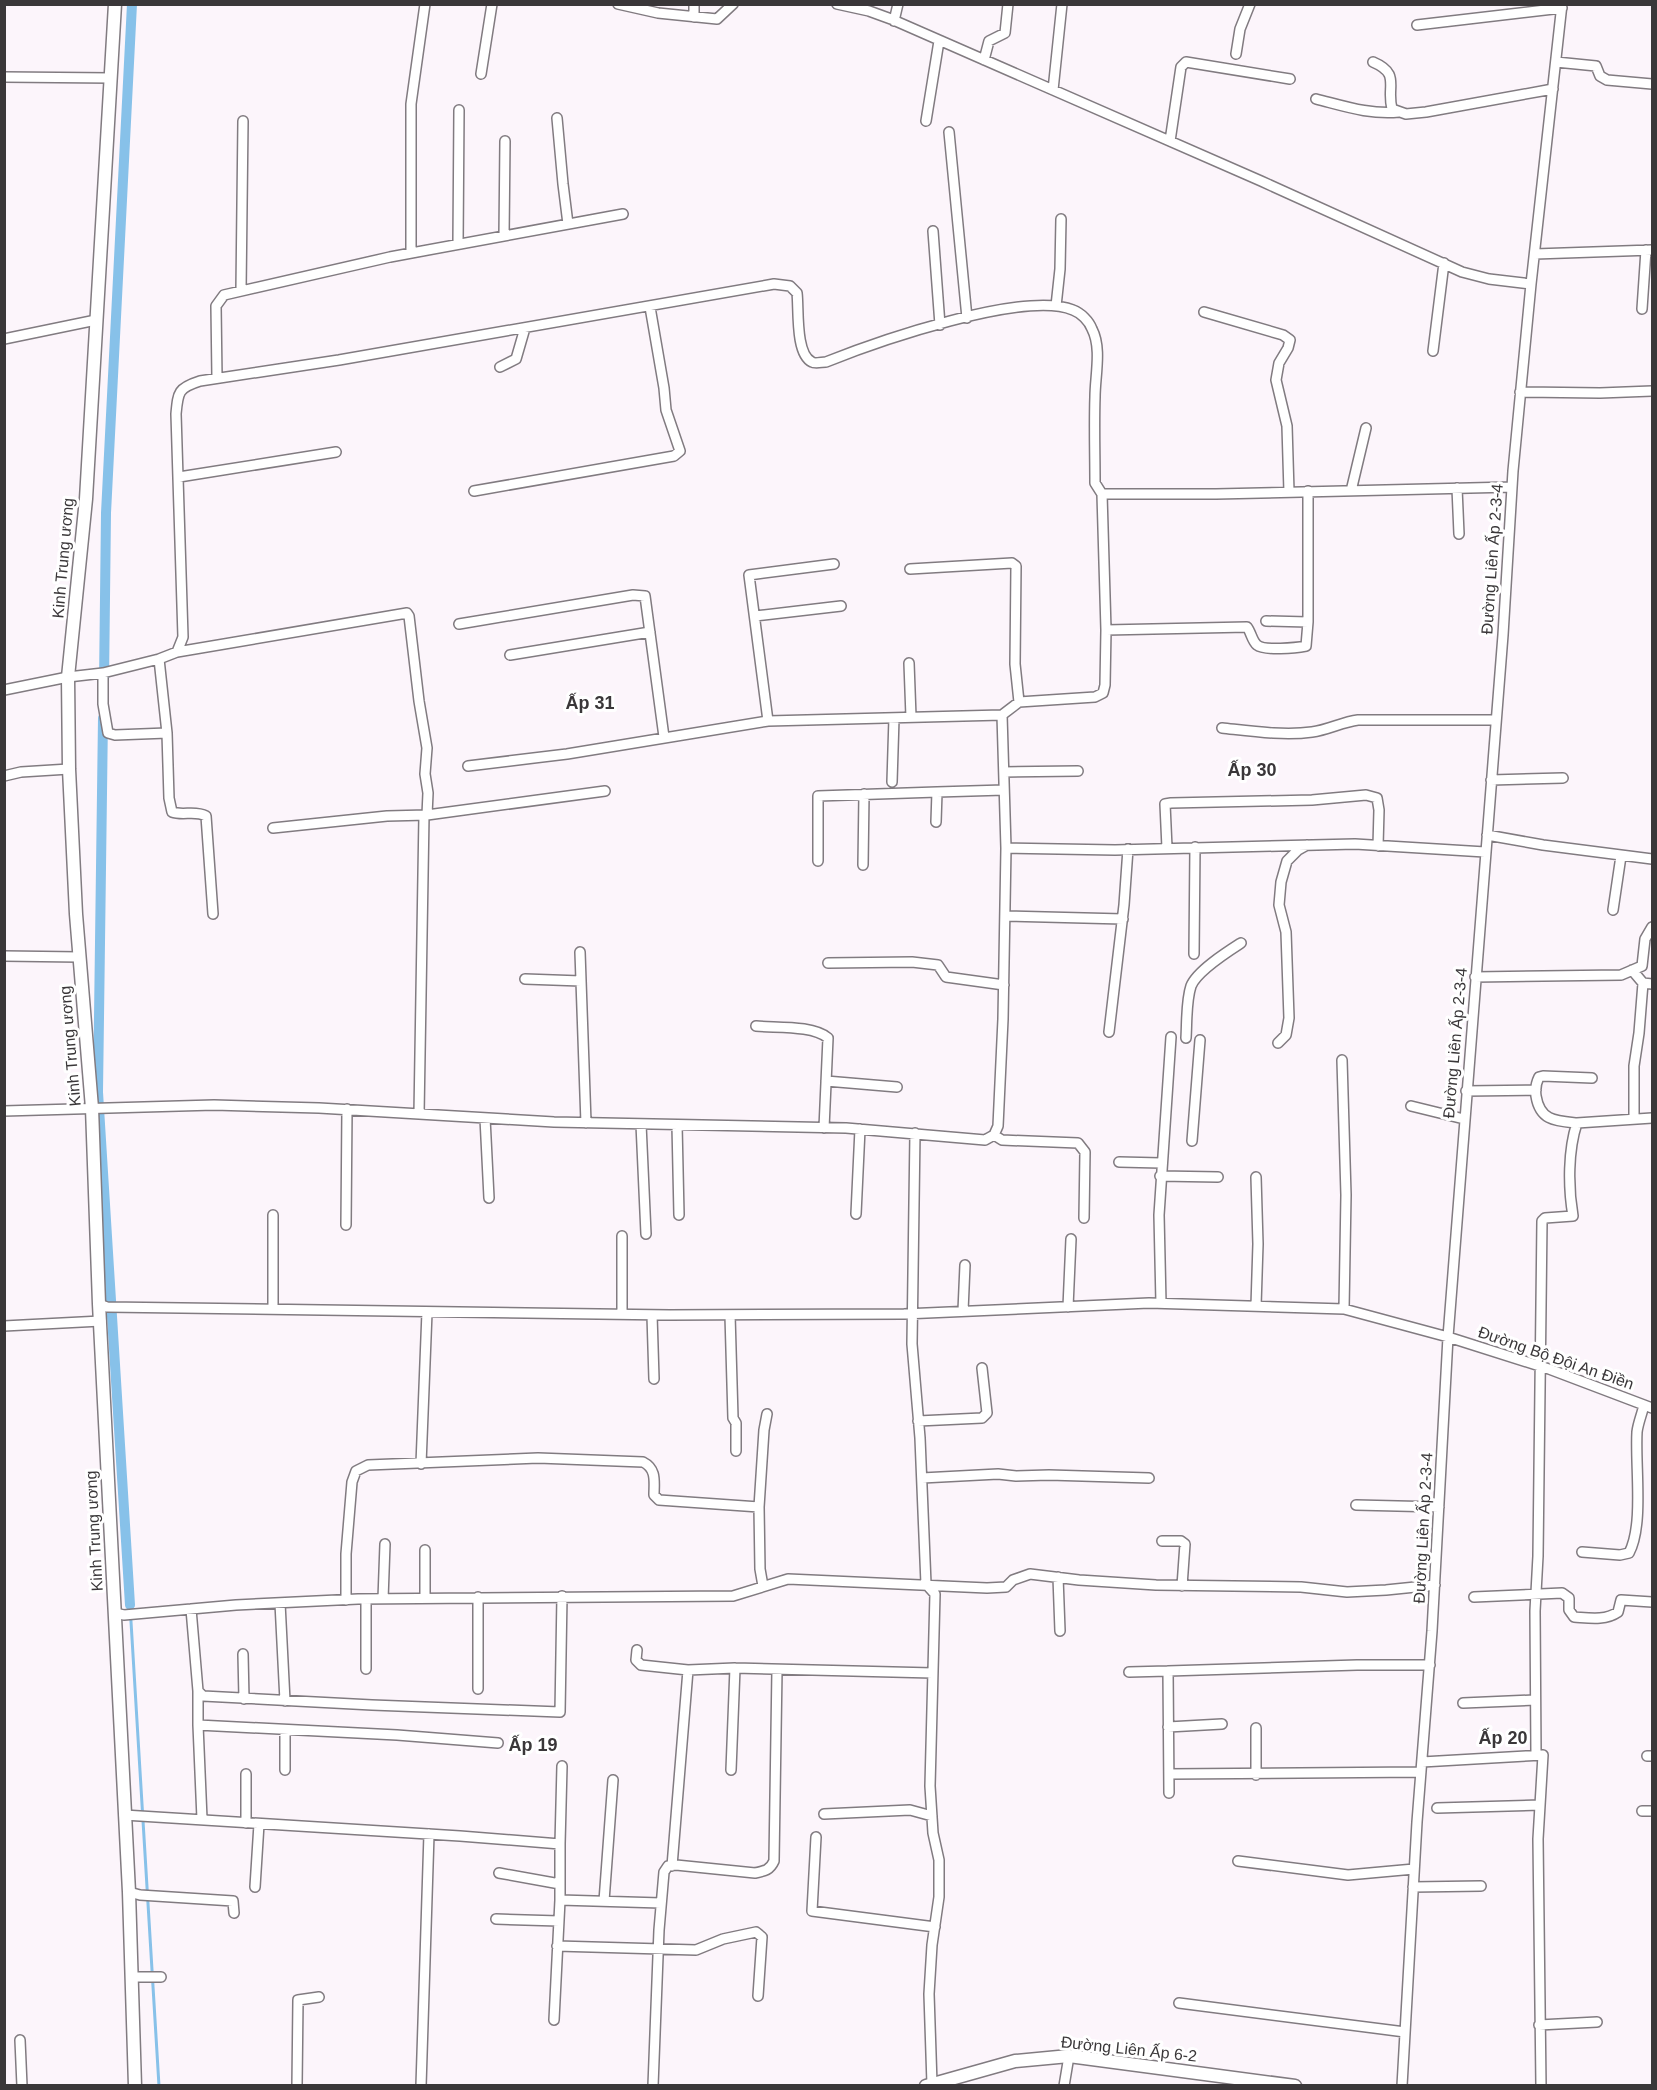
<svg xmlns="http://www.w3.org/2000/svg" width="1657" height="2090" viewBox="0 0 1657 2090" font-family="Arial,sans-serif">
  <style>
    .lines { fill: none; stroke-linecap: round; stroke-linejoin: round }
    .stream { stroke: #87c1e9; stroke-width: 3 }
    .canal { stroke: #87c1e9; stroke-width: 10 }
    .street-casing { stroke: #817b80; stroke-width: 12 }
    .secondary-casing { stroke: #817b80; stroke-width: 15 }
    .street { stroke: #fff; stroke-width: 9 }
    .secondary { stroke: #fff; stroke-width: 12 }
    .labels { text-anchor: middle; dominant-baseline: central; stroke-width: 6; stroke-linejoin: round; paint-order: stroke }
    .street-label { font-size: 16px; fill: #3a3739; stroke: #fff }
    .neighbourhood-label { font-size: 18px; font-weight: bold; fill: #3a3739; stroke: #fff }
  </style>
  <rect width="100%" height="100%" fill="#fcf5fb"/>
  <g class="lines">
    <!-- stream -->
    <path class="stream" d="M130 1605 159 2086"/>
    <!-- canal -->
    <path class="canal" d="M104 682 106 513 132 4
      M103 718 98 1092 130 1605"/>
    <defs>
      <path id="street" d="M618 4 658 13 717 19 733 4
        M837 4 869 11 891 19 1261 181 1462 272 1489 279 1531 284
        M694 17V4
        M894 21 898 4
        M1417 25 1562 8
        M1236 54 1240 29 1250 4
        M984 60 989 41 1005 33 1008 4
        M1373 62C1401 74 1386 86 1392 109L1406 114 1426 112 1553 89
        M1556 62 1596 66 1600 76 1607 80 1652 84
        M481 74 492 4
        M4 77 111 78
        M1053 90 1062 4
        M1316 99C1344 106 1370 115 1399 112
        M557 118 563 184 568 224
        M926 121 939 41
        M949 132 967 318
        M1170 141 1181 67 1186 62 1290 79
        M933 231 940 325
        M504 236 505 141
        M458 244 459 110
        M411 253V104L425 4
        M1535 254 1652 250
        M241 290 243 121
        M1056 306 1060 269 1061 219
        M1642 309 1646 250
        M1204 312 1283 335 1290 340 1288 348 1279 363 1276 380 1287 426 1289 492
        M4 339 96 320
        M1433 351 1444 263
        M500 367 516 359 525 328
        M217 378 216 306 224 295 390 257 623 214
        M1520 392 1600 393 1652 391
        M179 477 336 452
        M1457 488 1459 534
        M474 491 674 456 680 451 666 410 664 388 650 307
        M1351 491 1366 428
        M1102 494H1216L1512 487
        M910 569 1012 563 1016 566 1015 664 1019 702
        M755 616 841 606
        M1266 621 1308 622
        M459 624 633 595 645 596 664 737
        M177 652 407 613 409 616 419 701 427 748 425 774 428 793 427 815
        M510 655 650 632
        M159 659 167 733
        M909 663 911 717
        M103 673V704L108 733 115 735 167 733 169 798 172 812C183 816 195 810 206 816L213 914
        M4 690 68 677 103 673 159 659 177 652 183 637 176 414C178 392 178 388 200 381L339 360 774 284 790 286 797 293C799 308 795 354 812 362 815 364 822 362 826 362 876 342 1024 290 1073 310 1081 313 1089 321 1092 329 1102 348 1095 376 1095 397 1094 425 1095 454 1095 483L1102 494 1106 630 1247 627C1251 632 1252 641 1257 645 1264 651 1296 648 1306 646L1308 622V491
        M1002 715 1019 702 1095 697 1103 693 1105 685 1106 630
        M768 721 749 575 834 564
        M1222 728C1250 731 1284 736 1312 732 1328 730 1342 722 1358 720H1496
        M1004 772 1078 771
        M4 776 21 772 69 769
        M1491 780 1563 778
        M892 782 894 718
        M936 822 937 792 1004 790
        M273 828 387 816 427 815 605 791
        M1487 835 1543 845 1652 859
        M1006 848 1115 850 1355 844 1485 852
        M1167 848 1165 804 1171 803 1312 800 1366 795 1377 798 1379 810 1378 846
        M818 861V796L937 792
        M863 865 864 794
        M1613 910 1621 856
        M1005 916 1123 919
        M580 952 586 1123
        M1194 954 1195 847
        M4 956 79 957
        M828 963 912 962 938 965 946 977 1004 985
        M1632 970 1643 983 1652 984
        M1475 977 1621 975 1642 966 1645 939 1652 927
        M525 979 581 981
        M756 1026C776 1028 813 1025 828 1038L824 1128
        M1109 1032 1124 905 1128 849
        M1186 1038C1187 1022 1186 1001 1191 986 1197 971 1227 952 1241 943
        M1278 1043 1286 1035 1289 1018 1286 932 1279 905 1281 882 1287 861 1298 850 1307 845
        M1342 1060 1346 1195 1344 1309
        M826 1081 897 1087
        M1466 1091 1536 1090
        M1411 1106 1464 1119
        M4 1111 214 1105 319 1108 554 1122 846 1128 985 1140 994 1135 998 1126 1003 1019 1006 848 1002 715 768 721 567 754 468 766
        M419 1114 424 815
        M485 1118 489 1198
        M1634 1119V1066L1639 1033 1643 983
        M1577 1123C1556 1121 1540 1121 1536 1096 1535 1089 1536 1083 1539 1077L1543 1076 1592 1078
        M641 1124 646 1234
        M677 1125 679 1215
        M915 1133 912 1344 920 1438 926 1584 935 1594 930 1786 933 1833 939 1860V1897L932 1945 929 1994 932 2084
        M994 1135 1002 1140 1078 1143 1085 1152 1084 1218
        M1192 1141 1200 1040
        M1119 1162 1161 1163
        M1160 1176 1218 1177
        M1256 1177 1258 1244 1256 1306
        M856 1214 860 1129
        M346 1225 347 1109
        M622 1236V1314
        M1161 1303 1159 1215 1171 1037
        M99 1304 107 1307 670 1315 904 1314 1149 1303 1344 1309 1448 1337 1549 1369 1652 1408
        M1068 1307 1071 1239
        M273 1309V1215
        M963 1311 965 1265
        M652 1315 654 1379
        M730 1315 733 1418 736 1423V1451
        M4 1326 101 1321
        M918 1421 982 1418 987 1413 982 1368
        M421 1464 427 1312
        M922 1478 998 1474 1016 1476 1049 1475 1149 1478
        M1356 1505 1439 1507
        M759 1507 764 1430 767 1414
        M1162 1541H1181L1185 1544 1182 1586
        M425 1550V1598
        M1582 1552 1620 1555 1629 1553C1644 1525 1635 1466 1637 1432 1638 1423 1642 1414 1644 1405
        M1058 1577 1060 1631
        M1474 1597 1562 1593 1569 1598V1610L1574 1617C1589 1618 1605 1621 1618 1612L1621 1600 1652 1602
        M383 1599 385 1544
        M346 1600V1554L352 1482 356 1471 368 1465 538 1458 643 1462C657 1469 654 1482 654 1495L659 1500 759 1507 760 1569 763 1586
        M280 1603 285 1701
        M191 1609 198 1691 203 1696 372 1705 560 1712 562 1596
        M115 1613 124 1615 236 1605 358 1599 733 1596 788 1579 987 1588 1006 1587 1013 1580 1030 1574 1079 1580 1156 1585 1301 1587 1347 1592 1386 1590 1435 1585
        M637 1650 636 1660 641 1665 688 1670
        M243 1654 244 1699
        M366 1669V1599
        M1129 1672 1168 1671
        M478 1689V1597
        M198 1691V1725L397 1735 498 1743
        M1463 1703 1535 1700
        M198 1725 202 1819
        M1168 1727 1222 1724
        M1256 1728V1775
        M1536 1755 1535 1611 1538 1556 1542 1221 1545 1218 1573 1216C1568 1187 1568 1150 1577 1123L1652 1118
        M1647 1756H1652
        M1422 1762 1543 1755 1538 1839 1541 2086
        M285 1770V1731
        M731 1770 735 1668
        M246 1774V1823
        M1169 1774 1421 1772
        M1169 1793 1168 1671 1357 1665H1430
        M1437 1808 1540 1805
        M1642 1811H1652
        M824 1814 910 1810 932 1816
        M124 1815 460 1836 560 1844 562 1766
        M816 1837 812 1911 935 1927
        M1238 1861 1348 1875 1414 1869
        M672 1866 688 1670 735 1668 933 1673
        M499 1873 560 1884
        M255 1887 259 1824
        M1413 1887 1481 1886
        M129 1892 140 1895 233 1901 234 1913
        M560 1900 661 1903
        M604 1901 613 1780
        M496 1919 559 1921
        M557 1946 696 1950 723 1939 756 1932 762 1937 758 1996
        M132 1977H161
        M1179 2003 1405 2032
        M554 2020 560 1900V1844
        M1539 2025 1597 2022
        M20 2040 22 2086
        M297 2086 298 2000 319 1997
        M421 2086 429 1834
        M653 2086 659 1930 664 1872 668 1866 676 1865 755 1873C765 1871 770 1870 774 1861L777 1670
        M1064 2086 1069 2056
        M1402 2086 1417 1822 1432 1631 1448 1337 1503 635 1513 471 1531 284 1562 4"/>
      <path id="secondary" d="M115 4 86 499 68 677 69 769 76 914 92 1108 99 1304 129 1892 135 2086
        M926 2086 1015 2061 1069 2056 1295 2086"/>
    </defs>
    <!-- street casing -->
    <use href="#street" class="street-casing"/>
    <!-- secondary casing -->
    <use href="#secondary" class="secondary-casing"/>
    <!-- street -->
    <use href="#street" class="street"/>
    <!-- secondary -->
    <use href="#secondary" class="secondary"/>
  </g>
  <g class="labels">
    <!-- street labels -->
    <g class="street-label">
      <text transform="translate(63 558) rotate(-85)">Kinh Trung ương</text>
      <text transform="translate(1492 559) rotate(-86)">Đường Liên Ấp 2-3-4</text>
      <text transform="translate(1455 1043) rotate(-85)">Đường Liên Ấp 2-3-4</text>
      <text transform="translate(70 1046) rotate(-95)">Kinh Trung ương</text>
      <text transform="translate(1556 1358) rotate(19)">Đường Bộ Đội An Điền</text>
      <text transform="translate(1423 1528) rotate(-87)">Đường Liên Ấp 2-3-4</text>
      <text transform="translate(94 1531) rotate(-93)">Kinh Trung ương</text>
      <text transform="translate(1129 2049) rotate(6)">Đường Liên Ấp 6-2</text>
    </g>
    <!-- neighbourhood labels -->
    <g class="neighbourhood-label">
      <text x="590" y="703">Ấp 31</text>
      <text x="1252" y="770">Ấp 30</text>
      <text x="1503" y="1738">Ấp 20</text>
      <text x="533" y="1745">Ấp 19</text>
    </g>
  </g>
  <!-- border -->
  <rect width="1657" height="2090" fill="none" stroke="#3a3739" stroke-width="12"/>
</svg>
